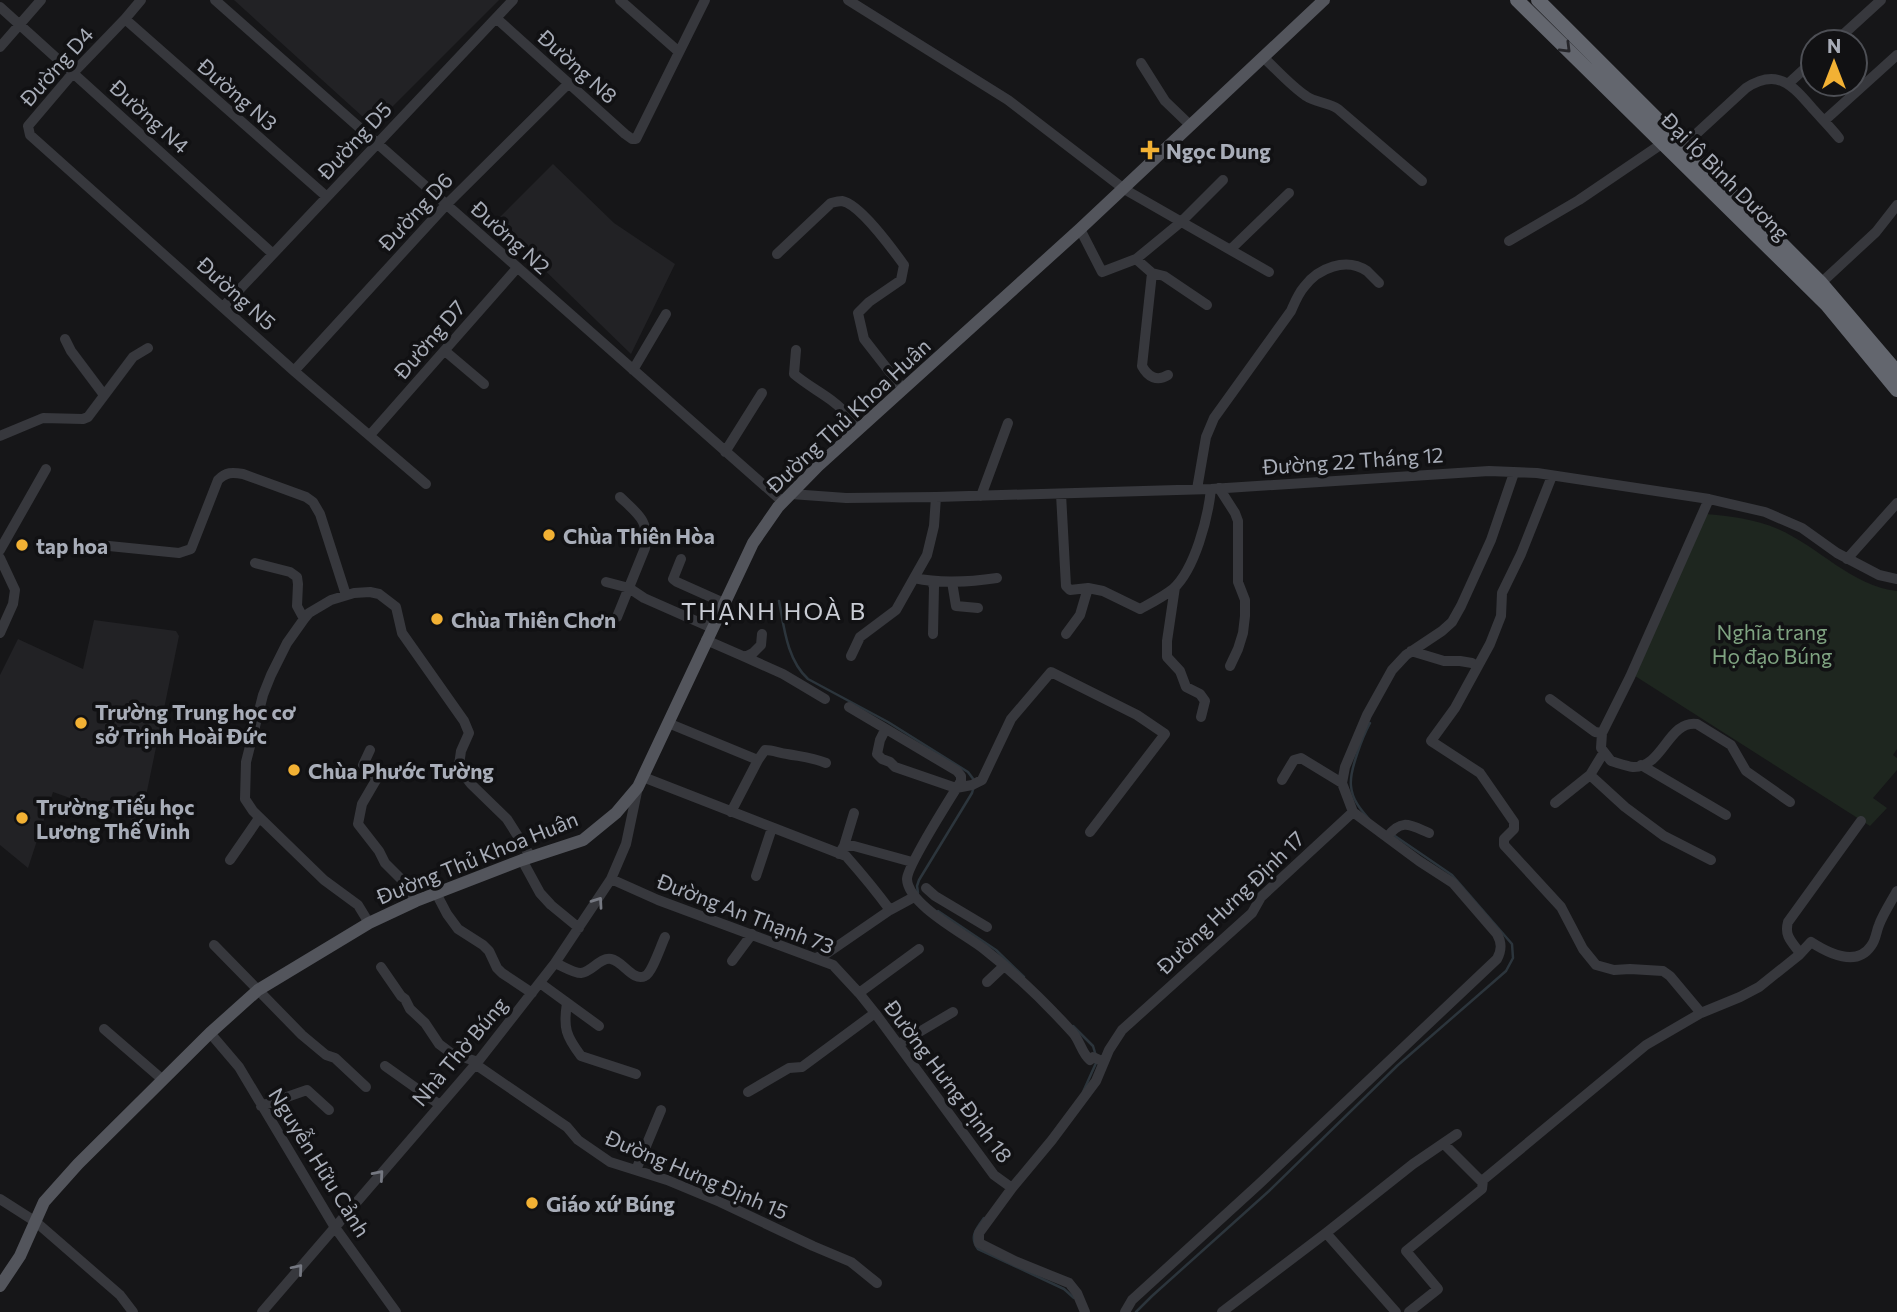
<svg xmlns="http://www.w3.org/2000/svg" width="1897" height="1312" viewBox="0 0 1897 1312" font-family="Commissioner,sans-serif">
  <style>
    .built { fill: #222225 }
    .green { fill: #1e261f }
    .lines { fill: none; stroke-linecap: round; stroke-linejoin: round }
    .stream { stroke: #2c353c; stroke-width: 2.5 }
    .minor { stroke: #37383d; stroke-width: 10 }
    .major { stroke: #53555c; stroke-width: 12 }
    .highway { stroke: #63666e; stroke-width: 14 }
    .oneway { stroke: #26262a }
    .oneway2 { stroke: #757881 }
    .poi-dot { fill: #f2b134; stroke: #111113; stroke-width: 2.5 }
    .labels { text-anchor: middle; dominant-baseline: central; stroke-width: 7; stroke-linejoin: round; paint-order: stroke }
    .street-label { font-size: 21px; fill: #a8adb8; stroke: #111113 }
    .poi-label { font-size: 21px; font-weight: bold; fill: #a8adb8; stroke: #111113; text-anchor: start }
    .park-label { font-size: 21px; fill: #7fa381; stroke: #111113 }
    .quarter-label { font-size: 24px; letter-spacing: 2px; fill: #c9ccd4; stroke: #111113 }
  </style>
  <rect width="100%" height="100%" fill="#161618"/>
  <!-- built -->
  <path class="built" d="M234 0H499L373 126Z
    M553 164 614 223 675 264 631 354 495 222Z
    M94 620 176 631 179 636 146 796 135 821 53 792 28 868 0 845V675L18 639 83 669Z"/>
  <!-- green -->
  <path class="green" d="M1705 514C1730 516 1755 519 1778 529 1819 547 1852 586 1897 591V749L1893 755 1897 758V770L1873 798 1887 808 1870 826 1632 674Z"/>
  <g class="lines">
    <!-- stream -->
    <path class="stream" d="M779 601C784 627 787 660 808 679L888 722 968 772 974 780
      M1369 819C1360 809 1352 799 1351 786 1349 771 1363 736 1370 723
      M918 893 917 886 919 880 972 793 974 786
      M938 911 996 950 1024 977
      M1073 1026 1093 1046 1096 1056
      M1083 1092 1096 1063
      M984 1218C976 1229 969 1237 978 1249L1064 1289 1074 1298
      M1136 1312 1152 1296 1269 1191 1398 1065 1506 971 1513 958 1512 944 1459 883 1452 875 1392 834"/>
    <!-- minor -->
    <path class="minor" d="M141 0 125 19 73 73 28 126 30 135 294 371 426 484
      M215 0 783 502
      M620 0 679 52
      M848 0 1008 100 1124 189 1269 272
      M0 7 273 254
      M496 18 625 134 632 139H636L705 0
      M125 19 327 197
      M1835 42 1881 0
      M0 47 41 0
      M1263 57C1277 70 1291 86 1306 96 1316 103 1328 102 1338 109L1422 181
      M1141 63 1165 101 1190 125
      M1789 83 1813 61
      M1824 121 1897 55
      M1683 146 1746 88C1778 67 1793 86 1813 109 1822 119 1831 128 1839 138
      M1080 229 1102 272 1136 259 1152 273 1142 366C1148 377 1157 382 1168 375
      M1509 241 1579 200 1663 143
      M1231 249 1289 193
      M777 254 831 203C835 202 839 201 842 201 860 204 893 250 904 265L901 280 869 302 858 313 864 339 903 389
      M1136 259 1181 222 1223 180
      M1152 273 1164 276 1207 305
      M1821 283 1876 232 1897 205
      M223 307 513 0
      M65 339 71 351 104 395
      M796 350 794 374C807 385 819 391 831 400 842 408 851 418 860 428
      M445 351 484 384
      M633 370 666 314
      M294 371 446 205 569 83
      M370 435 517 268
      M0 436 43 418 83 419 88 417 133 357 148 348
      M725 452 762 393
      M1552 476 1521 554 1502 593 1501 616 1490 644 1455 708 1431 741 1480 773 1514 822V829L1504 839V845L1561 907 1583 949 1596 965 1614 970 1630 969 1663 971 1670 976 1701 1013 1740 997 1759 987 1799 955 1811 942C1828 953 1856 968 1871 946 1876 940 1876 932 1879 925 1883 914 1891 902 1897 891
      M1219 488 1235 513 1238 521V582L1245 600V616L1243 633 1238 649 1230 666
      M1197 489 1206 437 1214 418 1291 311C1295 302 1298 294 1304 287 1318 268 1346 257 1367 271 1371 275 1375 279 1379 283
      M791 494 846 498 936 497 1211 489 1489 471 1537 473 1709 499 1765 512 1802 528 1837 553 1879 575 1897 579
      M1061 494 1066 586 1070 590 1088 588 1103 591 1140 609C1151 603 1163 597 1173 589 1195 569 1208 518 1211 489
      M981 496 1008 423
      M99 545 179 553 191 549 218 480C226 472 232 472 243 474L306 497 313 502 320 514 346 595
      M0 550 46 469
      M0 558 15 590 13 604 0 633
      M681 559 673 579 677 582 724 603
      M1847 559 1897 503
      M255 563 290 572 297 577 298 584 297 606 304 619
      M914 578C942 584 969 582 997 578
      M606 582 629 588 644 598 712 628
      M932 582 934 587 933 634
      M952 582 956 606 978 608
      M1175 587 1167 641V657L1180 671 1186 687 1200 694 1205 701 1201 717
      M617 617 645 548C650 521 638 514 620 497
      M1066 634 1080 615 1088 588
      M706 640 745 657 753 653 761 645 762 634
      M1411 651 1444 661H1460L1472 663
      M851 656 860 637 896 610 927 555 934 526 936 497
      M745 657 783 674 825 699
      M1550 699 1595 732 1602 733 1630 677 1709 499
      M849 707 957 771 961 776V781C951 797 907 866 907 879 908 905 965 934 984 949 1016 974 1046 1003 1073 1033 1080 1041 1082 1054 1090 1060L1093 1057 1104 1062
      M668 723 758 760
      M885 730 880 740 877 754 882 759 890 762 895 767 956 788 972 785 982 780 1011 719 1051 672 1137 715 1165 734 1090 832
      M1602 733 1601 748 1611 761C1618 763 1626 766 1633 767 1663 768 1668 720 1697 724L1731 745 1746 771 1790 802
      M370 750 363 765 374 774 376 780 362 804 358 824 379 851 385 863 403 881 416 901
      M1604 752 1590 775 1625 807 1664 836 1711 860
      M1641 765 1726 815
      M643 777 846 856C861 873 876 891 890 910
      M1282 780 1294 760 1301 758 1342 783
      M1555 803 1590 775
      M731 812 758 760 765 750C773 750 779 753 787 754 803 757 811 757 826 763
      M1387 837C1402 818 1410 825 1429 833
      M844 846 854 813
      M839 854 844 846H854L912 862
      M230 860 259 818
      M522 860 540 893 551 905 579 928
      M756 876 772 828
      M611 879 658 900 833 965 859 993 875 1013 994 1175 1012 1188
      M926 888 935 896 987 927
      M436 893 447 914 458 929 483 945 489 951 497 968 502 973 532 993
      M369 923 358 905 324 880 253 811 245 799 246 762 263 695 271 675 287 643 304 619 309 613 331 600 354 593 370 592 379 594 396 607 402 633 464 721 469 733 461 751 459 765 461 771 471 784 507 819 531 857
      M214 945 302 1035 326 1055 335 1058 366 1087
      M1800 953C1792 942 1784 936 1788 922L1861 821
      M816 958 826 954 890 910 914 897
      M732 961 752 934
      M555 963C563 966 573 973 581 973 592 972 600 957 611 959 623 961 633 982 645 976 652 973 661 945 665 937
      M381 967 401 996 405 999 410 1009 425 1023 439 1044 451 1053 478 1062
      M987 982 1004 966
      M540 983 599 1026
      M859 993 919 949
      M567 1003C563 1028 566 1036 581 1056L636 1074
      M104 1029 163 1080
      M210 1033 239 1067 334 1226 396 1312
      M899 1044 953 1012
      M475 1064 567 1127 578 1140 610 1162 667 1180 720 1202 813 1246 851 1262 877 1283
      M385 1066 440 1105
      M748 1092 789 1068 802 1067 875 1013
      M261 1106 307 1090 329 1110
      M1444 1144 1482 1182
      M636 1170 661 1110
      M0 1199 36 1222 120 1295 133 1312
      M1326 1233 1396 1312
      M262 1312 480 1059 555 963 611 879 626 844 638 787
      M1085 1312 1077 1293 1069 1283 1017 1262 979 1243V1233L1012 1188 1052 1140 1096 1081 1109 1050 1122 1030 1252 913 1261 897 1353 812
      M1125 1312 1132 1300 1258 1185 1497 959C1502 950 1502 943 1497 934L1453 883 1419 861 1353 812 1342 783 1345 767 1367 715 1392 670 1406 655 1442 631 1452 622 1461 606 1491 540 1514 473
      M1222 1312 1326 1233 1413 1164 1457 1134
      M1409 1312 1438 1289 1406 1251 1482 1189 1483 1180 1646 1045 1701 1013"/>
    <!-- major -->
    <path class="major" d="M0 1286 20 1256 44 1202 78 1164 210 1033 258 990 369 923 416 901 522 860 583 840 616 813 638 787 753 543 778 507 818 466 1080 229 1324 0"/>
    <!-- highway -->
    <path class="highway" d="M1517 0 1827 305 1897 390
      M1538 0 1821 283 1897 372"/>
  </g>
  <!-- one-way arrows -->
  <defs><path id="oneway-chevron" d="M-2-3.5L2.5 0L-2 3.5" fill="none" stroke-width="1.6" stroke-linecap="round" stroke-linejoin="round" transform="scale(1.75)"/></defs>
  <use class="oneway" href="#oneway-chevron" transform="translate(1566 48) rotate(45)"/>
  <g class="oneway2">
    <use href="#oneway-chevron" transform="translate(598 902) rotate(-55)"/>
    <use href="#oneway-chevron" transform="translate(379 1175) rotate(-49)"/>
    <use href="#oneway-chevron" transform="translate(298 1269) rotate(-50)"/>
  </g>
  <!-- markers -->
  <g class="poi-dot">
    <path d="M1146.5 139.5h7v7h7v7h-7v7h-7v-7h-7v-7h7z"/>
    <circle cx="549" cy="535" r="7"/>
    <circle cx="22" cy="545" r="7"/>
    <circle cx="437" cy="619" r="7"/>
    <circle cx="81" cy="723" r="7"/>
    <circle cx="294" cy="770" r="7"/>
    <circle cx="22" cy="818" r="7"/>
    <circle cx="532" cy="1203" r="7"/>
  </g>
  <g class="labels">
    <!-- street labels -->
    <g class="street-label">
      <text transform="translate(56 66) rotate(-48)">Đường D4</text>
      <text transform="translate(578 66) rotate(42)">Đường N8</text>
      <text transform="translate(238 94) rotate(41)">Đường N3</text>
      <text transform="translate(150 116) rotate(42)">Đường N4</text>
      <text transform="translate(354 140) rotate(-47)">Đường D5</text>
      <text transform="translate(1726 176) rotate(45)">Đại lộ Bình Dương</text>
      <text transform="translate(415 211) rotate(-47)">Đường D6</text>
      <text transform="translate(511 237) rotate(42)">Đường N2</text>
      <text transform="translate(237 293) rotate(42)">Đường N5</text>
      <text transform="translate(429 339) rotate(-49)">Đường D7</text>
      <text transform="translate(848 415) rotate(-43)">Đường Thủ Khoa Huân</text>
      <text transform="translate(1353 460) rotate(-4)">Đường 22 Tháng 12</text>
      <text transform="translate(477 857) rotate(-22)">Đường Thủ Khoa Huân</text>
      <text transform="translate(1230 902) rotate(-44)">Đường Hưng Định 17</text>
      <text transform="translate(746 913) rotate(21)">Đường An Thạnh 73</text>
      <text transform="translate(459 1051) rotate(-50)">Nhà Thờ Búng</text>
      <text transform="translate(949 1081) rotate(53)">Đường Hưng Định 18</text>
      <text transform="translate(320 1162) rotate(58)">Nguyễn Hữu Cảnh</text>
      <text transform="translate(697 1174) rotate(23)">Đường Hưng Định 15</text>
    </g>
    <!-- poi labels -->
    <g class="poi-label">
      <text x="1166" y="150">Ngọc Dung</text>
      <text x="563" y="535">Chùa Thiên Hòa</text>
      <text x="36" y="545">tap hoa</text>
      <text x="451" y="619">Chùa Thiên Chơn</text>
      <text x="95" y="711">Trường Trung học cơ<tspan x="95" dy="24">sở Trịnh Hoài Đức</tspan></text>
      <text x="308" y="770">Chùa Phước Tường</text>
      <text x="36" y="806">Trường Tiểu học<tspan x="36" dy="24">Lương Thế Vinh</tspan></text>
      <text x="546" y="1203">Giáo xứ Búng</text>
    </g>
    <!-- park labels -->
    <g class="park-label">
      <text x="1772" y="631">Nghĩa trang<tspan x="1772" dy="24">Họ đạo Búng</tspan></text>
    </g>
    <!-- quarter labels -->
    <g class="quarter-label">
      <text x="774" y="610">THẠNH HOÀ B</text>
    </g>
  </g>
  <!-- north arrow -->
  <g transform="translate(1834 63)"><circle r="33" fill="#111113" stroke="#4d4f55" stroke-width="2"/>
  <path d="M0-5L12 26L0 18L-12 26Z" fill="#f2b134"/>
  <text y="-10" font-size="19" font-weight="bold" text-anchor="middle" fill="#a8adb8">N</text>
  </g>
</svg>
